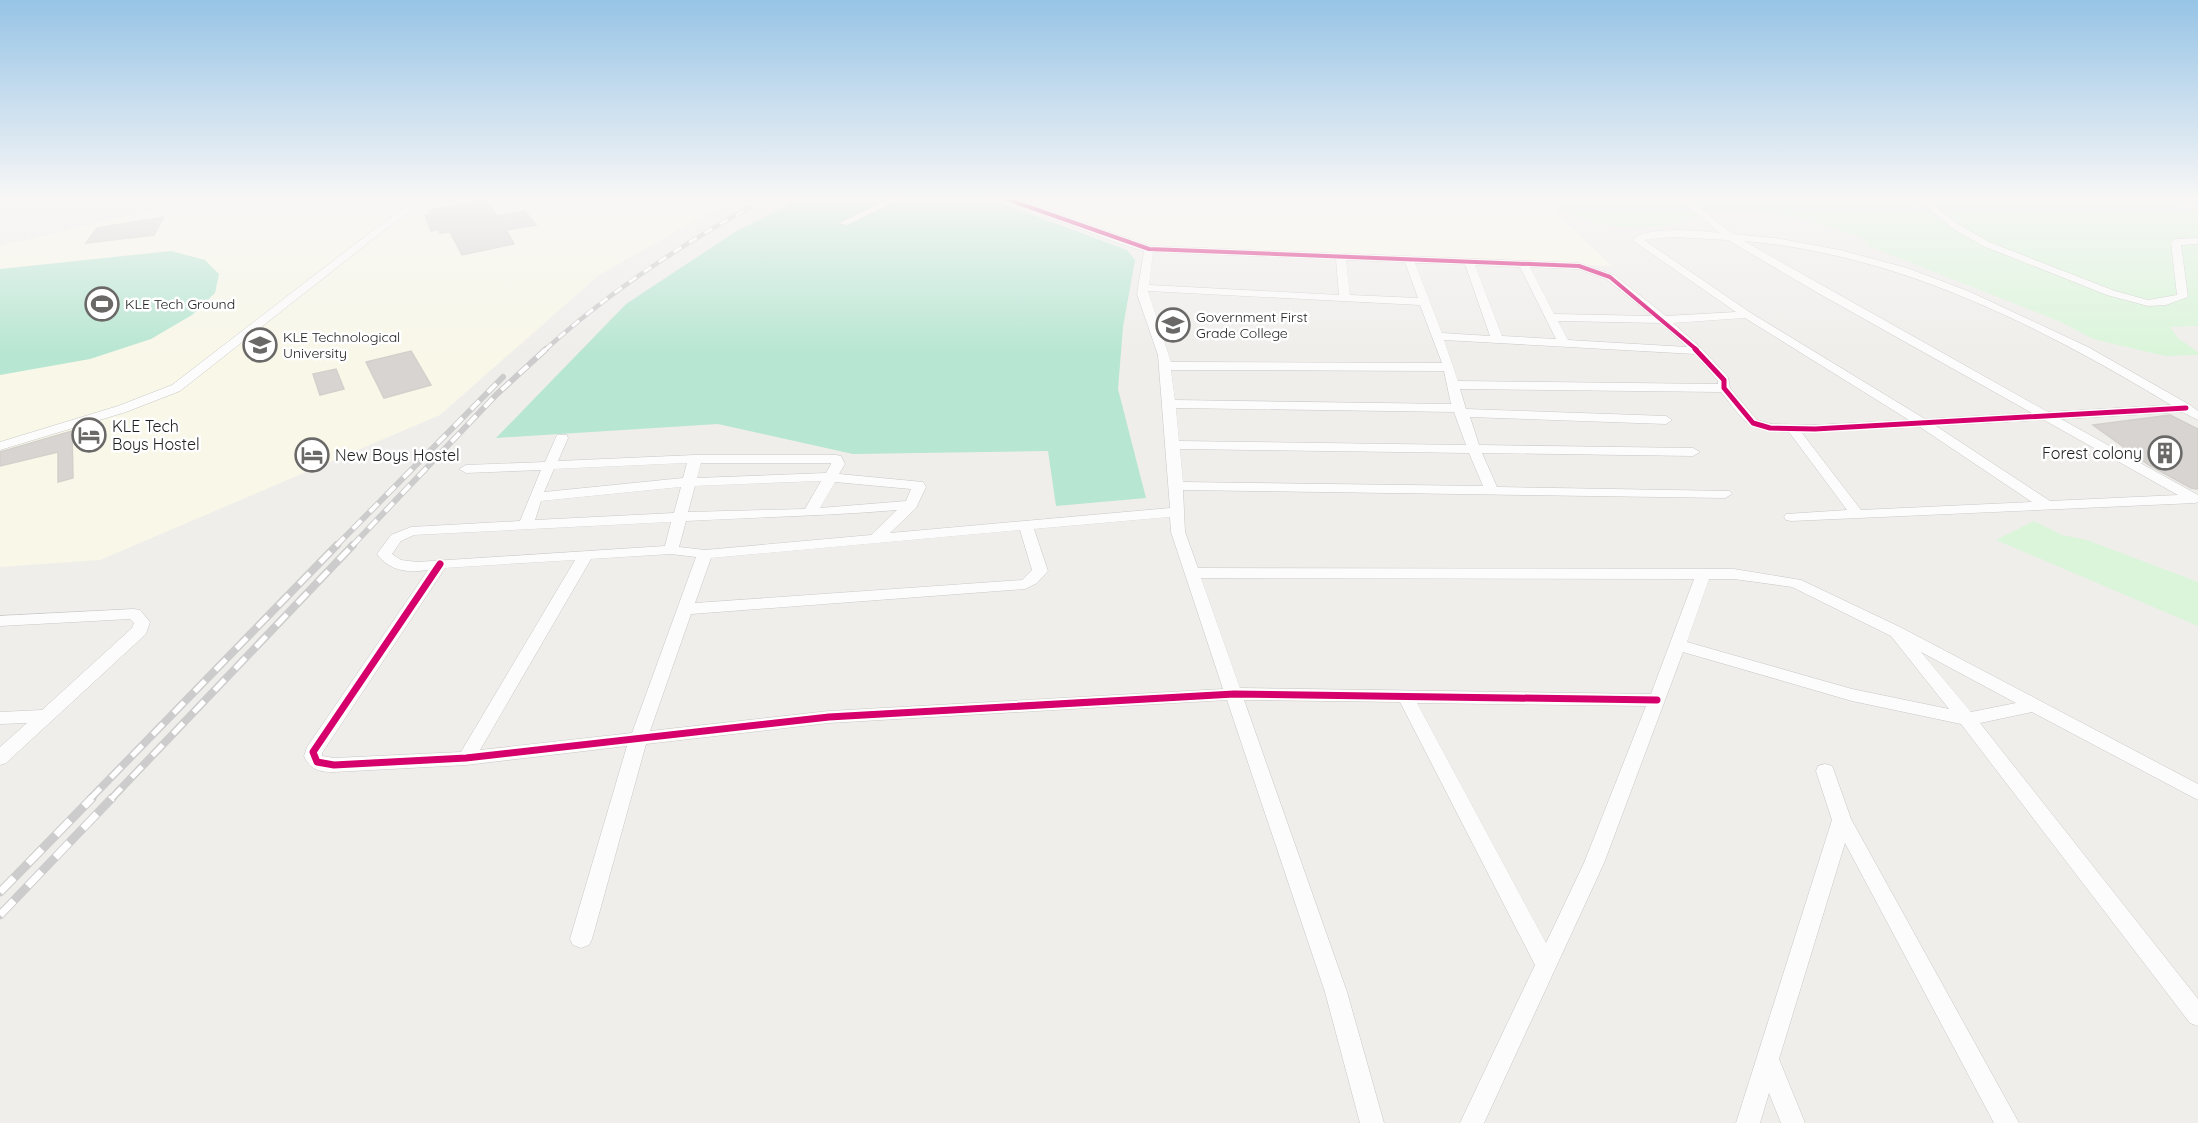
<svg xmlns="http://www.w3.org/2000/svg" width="2198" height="1123" viewBox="0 0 2198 1123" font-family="Quicksand,sans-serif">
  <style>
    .education { fill: #f8f7e8 }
    .park { fill: #daf5da }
    .pitch { fill: #b7e6d2 }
    .building { fill: #d7d4d2; stroke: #d3d0cc; stroke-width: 1.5 }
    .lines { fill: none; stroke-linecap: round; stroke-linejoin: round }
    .street-casing { stroke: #c9c8c7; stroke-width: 1 }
    .street { fill: #fdfcfc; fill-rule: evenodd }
    .rail-far3-casing { stroke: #ccc; stroke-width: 4.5 }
    .rail-far2-casing { stroke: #ccc; stroke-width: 6 }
    .rail-far1-casing { stroke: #ccc; stroke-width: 8 }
    .rail-casing { stroke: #ccc; stroke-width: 9 }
    .rail-far3 { stroke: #fff; stroke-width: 3; stroke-dasharray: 9; stroke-linecap: butt }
    .rail-far2 { stroke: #fff; stroke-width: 4; stroke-dasharray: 12; stroke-linecap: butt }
    .rail-far1 { stroke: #fff; stroke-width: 5; stroke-dasharray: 15; stroke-linecap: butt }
    .rail { stroke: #fff; stroke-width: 7; stroke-dasharray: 20; stroke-linecap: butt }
    .cycleway-far2-casing { stroke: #fff; stroke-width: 6 }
    .cycleway-far1-casing { stroke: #fff; stroke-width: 8 }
    .cycleway-casing { stroke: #fff; stroke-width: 10 }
    .cycleway-far2 { stroke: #d6006c; stroke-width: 4 }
    .cycleway-far1 { stroke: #d6006c; stroke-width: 5 }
    .cycleway { stroke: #d6006c; stroke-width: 7 }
    .labels { text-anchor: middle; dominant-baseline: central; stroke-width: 5; stroke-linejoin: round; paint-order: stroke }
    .far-poi-label { font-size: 14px; fill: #222; stroke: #fff; text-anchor: start }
    .poi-label { font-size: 16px; fill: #222; stroke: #fff; text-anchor: start }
  </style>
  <rect width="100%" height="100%" fill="#f0eeeb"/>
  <!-- education -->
  <path class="education" d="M208 197H737L599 275 440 415 100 560 0 567V246Z
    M1017 197H1539L1612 266 1149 246Z"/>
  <!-- park -->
  <path class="park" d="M1546 197H2173L2198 212V326L2170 327 2178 338 2198 352V355L2165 356 2093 339 2061 322 1868 246 1863 238C1827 225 1792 213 1752 212 1738 211 1721 210 1706 212 1696 214 1687 222 1676 224 1635 231 1578 228 1546 197Z
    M2034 521 2062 535 2087 540 2198 582V626L1996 540Z"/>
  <!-- pitch -->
  <path class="pitch" d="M804 197H984L1127 250 1135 260 1123 327 1118 389 1146 498 1056 506 1048 451 853 454 718 424 496 438 626 304 735 232Z
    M171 251 205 260 219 274 215 293 192 315 151 339 90 359 0 375V269Z"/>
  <!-- building -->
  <path class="building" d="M487 200 497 216 525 211 536 225 506 230 514 244 462 255 450 232 440 233 438 229 431 231 425 215 431 214 429 210Z
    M164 217 154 235 86 243 97 228Z
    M411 351 431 385 384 398 366 362Z
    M336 369 344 389 320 395 313 374Z
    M2170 415 2198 429V489L2191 488 2149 465 2093 425Z
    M72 431 73 478 58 482V452L0 466V452Z"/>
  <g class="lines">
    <defs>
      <path id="street" d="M403 197H411L417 207 415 209 387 228 180 391 126 412 0 450V442L118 406 172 385 381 224 407 206Z
        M894 197H904L847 225 839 223Z
        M997 197H1008L1150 246 1579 263 1614 275 1666 316 1736 312 1632 240C1650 225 1697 231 1720 233L1677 197H1686L1733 234 1775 238 1840 250 1907 268 1968 291 2088 347 2190 405 2198 411V420L2182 412 2061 419 2198 495V502L2195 503 1791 521 1786 520 1784 517 1786 514 1847 510 1789 432C1746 431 1746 423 1721 392L1460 389 1466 409 1666 416 1672 420 1666 424 1470 417 1479 445 1693 448 1700 452 1693 456 1482 453 1497 487 1730 491 1732 494 1725 498 1183 490 1185 532 1198 568 1734 569 1801 580 1900 627 2198 784V800L2032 712 1980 723 2198 999V1026L2190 1023 1961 724 1852 701 1683 652 1604 863 1484 1123H1460L1535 965 1400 702 1244 700 1347 992 1384 1123H1360L1325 992 1227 700 829 723 646 744 592 939 589 945 581 948 573 945 570 939 627 746 466 765 334 772C320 772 310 770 304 756L307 747 428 570C408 573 389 571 377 554L391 535 411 527 520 521 541 470 466 473 459 469 466 465 545 462 557 435H567L568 438 558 461 695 455H836L841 456 845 464 839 474 923 482 926 487 916 508 890 533 1170 508 1158 355 1137 294 1144 251 1115 242ZM1672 237 1728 240 1818 293 2032 413 1925 419 1751 313 1644 240ZM1744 241C1899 254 2040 326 2171 405L2048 412ZM1153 252 1336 259 1339 295 1149 285ZM1346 260 1405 262 1418 298 1350 295ZM1415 263 1465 264 1490 336 1442 333ZM1475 265 1520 267 1556 339 1502 336ZM1530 267 1578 269 1606 279 1652 316 1554 314ZM1148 291 1420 305 1442 363 1171 362ZM1745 318 1909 420 1815 425 1771 424 1757 420 1730 388 1728 377 1702 349 1673 323ZM1558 321 1661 323 1687 347 1568 340ZM1444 340 1695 354 1718 381V384L1458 381ZM1171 370 1444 371 1451 404 1175 400ZM1176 408 1454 412 1466 445 1179 441ZM2044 420 2178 495 2050 501 1936 426ZM1920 427 2032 502 1861 510 1802 433ZM1180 449 1469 453 1483 486 1183 482ZM687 463 683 478 544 492 554 469ZM701 463H831V464L826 473 697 478ZM821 481 805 509 688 512 695 486ZM835 482 911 489 906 501 820 508ZM681 487 674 513 535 520 541 501ZM897 510 871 535 705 550 679 547 686 521C756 517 827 516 897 510ZM1170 517 1171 532 1223 689 829 711 650 731 691 614 1025 589 1037 583 1048 571 1034 529ZM671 522 665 546 417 562 401 560 392 554 401 541 414 535ZM1020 530 1032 570 1022 580 695 603 711 558ZM671 554 696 557 632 733 480 750 591 559ZM575 560 461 752 334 758 322 756V753L445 568ZM1201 578 1694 579 1651 694 1240 688ZM1709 579H1734L1792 587 1891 636 1949 709 1852 689 1687 642ZM1921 652 2016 703 1971 712ZM1417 703 1646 706 1584 863 1546 943Z
        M1914 197H1923L1958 224 1989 242 2115 291 2148 300 2177 295 2171 242 2176 239 2198 238V244L2181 245 2188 297 2166 305 2148 306 2107 295 1983 246 1952 228Z
        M134 609 140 610 150 622 146 634 6 763 0 765V747L27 723 0 724V712L42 710 132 628 134 623 130 619 0 626V616Z
        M1825 764 1832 766 1834 771 1851 819 2019 1123H1994L1845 843 1779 1059 1805 1123H1781L1769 1093 1760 1123H1736L1832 820 1816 771 1818 766Z"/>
    </defs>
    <!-- street casing -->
    <use href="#street" class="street-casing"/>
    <!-- street -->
    <use href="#street" class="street"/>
    <defs>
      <path id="rail-far3" d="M545 350C613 288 688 240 769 197"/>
      <path id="rail-far2" d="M336 546 503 377
        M352 546 496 395 546 349"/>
      <path id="rail-far1" d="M90 799 337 545
        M111 799 353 545"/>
      <path id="rail" d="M0 892 92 798
        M0 915 112 798"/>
    </defs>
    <!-- rail-far3 casing -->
    <use href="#rail-far3" class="rail-far3-casing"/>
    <!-- rail-far2 casing -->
    <use href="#rail-far2" class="rail-far2-casing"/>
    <!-- rail-far1 casing -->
    <use href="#rail-far1" class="rail-far1-casing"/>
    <!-- rail casing -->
    <use href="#rail" class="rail-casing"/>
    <!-- rail-far3 -->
    <use href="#rail-far3" class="rail-far3"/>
    <!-- rail-far2 -->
    <use href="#rail-far2" class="rail-far2"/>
    <!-- rail-far1 -->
    <use href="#rail-far1" class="rail-far1"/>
    <!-- rail -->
    <use href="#rail" class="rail"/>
    <defs>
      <path id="cycleway-far2" d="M1001 197 1149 249 1579 266 1610 277 1697 350"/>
      <path id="cycleway-far1" d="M1695 349 1724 380V388L1753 423 1770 428 1815 429 2186 408"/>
      <path id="cycleway" d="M440 564 313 752 317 762 334 765 466 758 829 717 1234 694 1657 700"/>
    </defs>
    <!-- cycleway-far2 casing -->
    <use href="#cycleway-far2" class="cycleway-far2-casing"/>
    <!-- cycleway-far1 casing -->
    <use href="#cycleway-far1" class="cycleway-far1-casing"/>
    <!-- cycleway casing -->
    <use href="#cycleway" class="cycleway-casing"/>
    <!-- cycleway-far2 -->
    <use href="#cycleway-far2" class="cycleway-far2"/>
    <!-- cycleway-far1 -->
    <use href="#cycleway-far1" class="cycleway-far1"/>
    <!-- cycleway -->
    <use href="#cycleway" class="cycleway"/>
  </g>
  <!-- sky -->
  <linearGradient id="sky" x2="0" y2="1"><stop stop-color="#97c4e6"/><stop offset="0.56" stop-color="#f8f7f6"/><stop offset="1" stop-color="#f8f7f6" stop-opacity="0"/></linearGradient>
  <rect width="2198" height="354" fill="url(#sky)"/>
  <!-- icons -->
  <defs>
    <symbol id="stadium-ring" viewBox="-11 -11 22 22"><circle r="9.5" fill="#fff" stroke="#6a6968" stroke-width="1.5"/><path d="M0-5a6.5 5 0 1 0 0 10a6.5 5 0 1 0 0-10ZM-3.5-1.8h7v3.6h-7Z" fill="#6a6968"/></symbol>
    <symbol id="university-ring" viewBox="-11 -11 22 22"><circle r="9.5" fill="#fff" stroke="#6a6968" stroke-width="1.5"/><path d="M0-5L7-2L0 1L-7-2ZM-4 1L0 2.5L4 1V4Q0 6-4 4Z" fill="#6a6968"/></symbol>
    <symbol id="hotel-ring" viewBox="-11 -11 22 22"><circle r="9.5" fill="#fff" stroke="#6a6968" stroke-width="1.5"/><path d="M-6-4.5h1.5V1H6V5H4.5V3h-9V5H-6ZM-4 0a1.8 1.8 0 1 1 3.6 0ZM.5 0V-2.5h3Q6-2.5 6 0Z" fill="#6a6968"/></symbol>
    <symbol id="building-ring" viewBox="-11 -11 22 22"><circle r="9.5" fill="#fff" stroke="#6a6968" stroke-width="1.5"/><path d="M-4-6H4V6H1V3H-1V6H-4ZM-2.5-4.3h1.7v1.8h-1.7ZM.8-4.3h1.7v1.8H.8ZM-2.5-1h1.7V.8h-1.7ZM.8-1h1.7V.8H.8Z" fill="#6a6968"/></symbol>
  </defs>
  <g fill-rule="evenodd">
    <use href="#stadium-ring" x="83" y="285" width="38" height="38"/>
    <use href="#university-ring" x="1154" y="306" width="38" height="38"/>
    <use href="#university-ring" x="241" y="326" width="38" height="38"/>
    <use href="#hotel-ring" x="70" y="416" width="38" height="38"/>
    <use href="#building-ring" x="2146" y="434" width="38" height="38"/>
    <use href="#hotel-ring" x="293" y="436" width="38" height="38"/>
  </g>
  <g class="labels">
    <!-- far-poi labels -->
    <g class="far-poi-label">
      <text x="125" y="304">KLE Tech Ground</text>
      <text x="1196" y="317">Government First<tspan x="1196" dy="16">Grade College</tspan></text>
      <text x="283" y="337">KLE Technological<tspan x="283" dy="16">University</tspan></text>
    </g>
    <!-- poi labels -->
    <g class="poi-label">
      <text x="112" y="426">KLE Tech<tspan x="112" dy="18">Boys Hostel</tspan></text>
      <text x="2142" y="453" text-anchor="end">Forest colony</text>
      <text x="335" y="455">New Boys Hostel</text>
    </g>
  </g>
</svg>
